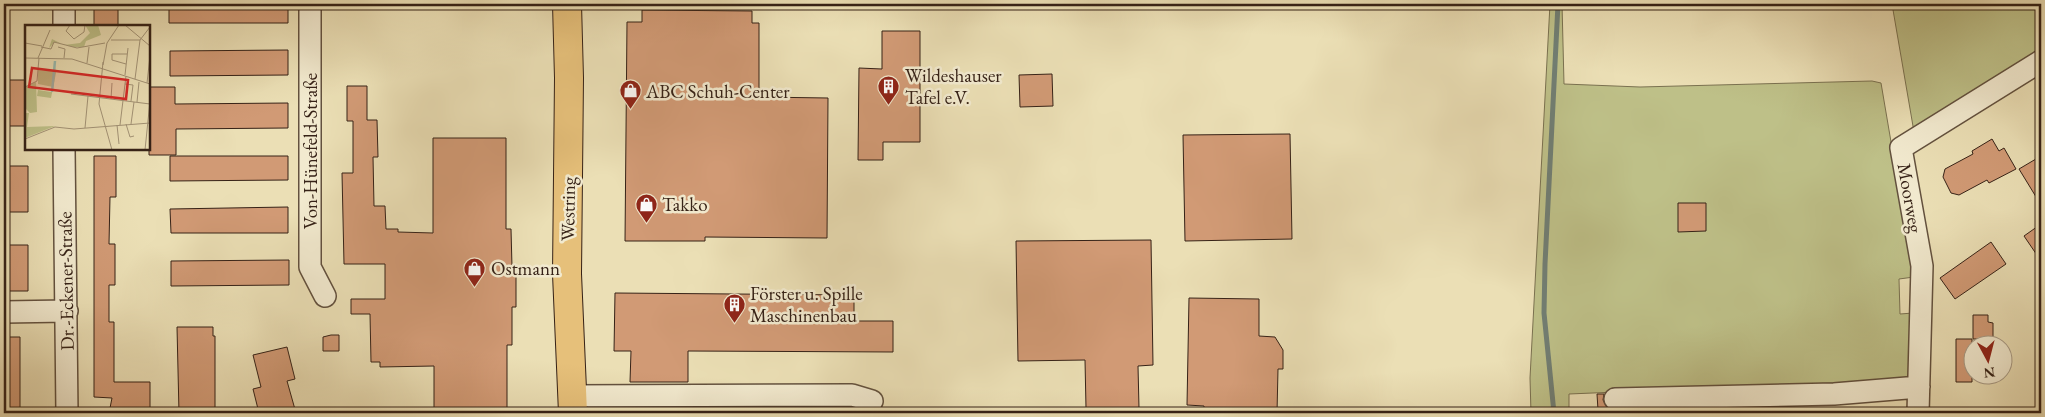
<svg xmlns="http://www.w3.org/2000/svg" width="2045" height="417" viewBox="0 0 2045 417" font-family="'EB Garamond',serif">
  <style>
    .green { fill: #bec088; stroke: #7a7150 }
    .lines { fill: none; stroke-linecap: round; stroke-linejoin: round }
    .stream { stroke: #717e73; stroke-width: 5 }
    .building { fill: #d19a75; stroke: #362217 }
    .minor-casing { stroke: #63513e; stroke-width: 24 }
    .major-casing { stroke: #362217; stroke-width: 30 }
    .minor { stroke: #f2eacf; stroke-width: 21 }
    .major { stroke: #e6c07a; stroke-width: 28 }
    .labels { text-anchor: middle; dominant-baseline: central; stroke-width: 5; stroke-linejoin: round; paint-order: stroke }
    .poi-label { font-size: 19px; fill: #362217; stroke: #f2eacf; text-anchor: start }
    .street-label { font-size: 19px; fill: #362217; stroke: #f2eacf }
    .inset-river { fill: none; stroke: #98bcb0; stroke-width: 2.5 }
    .inset-road { fill: none; stroke: #a39376; stroke-width: 1 }
    .view { fill: #d62828; fill-opacity: 0.15; stroke: #d62828; stroke-width: 2.5 }
    .inset-edge { fill: none; stroke: #362217; stroke-width: 2.5 }
  </style>
  <rect width="100%" height="100%" fill="#ebdfb5"/>
  <filter id="stains"><feTurbulence type="fractalNoise" baseFrequency=".004" numOctaves="4"/><feColorMatrix values="0 0 0 0 .2 0 0 0 0 .09 0 0 0 0 .02 0 0 0 .5 -.17"/></filter>
  <radialGradient id="worn" r=".72"><stop offset=".6" stop-color="#630" stop-opacity="0"/><stop offset="1" stop-color="#630" stop-opacity=".3"/></radialGradient>
  <!-- green -->
  <path class="green" d="M1550 4H1562L1564 84 1640 87 1872 81 1881 83 1914 277 1899 279 1900 314 1913 313 1910 374 1902 380 1569 394V413H1531L1530 378Z
    M1892 4H2041V49L1914 132Z"/>
  <g class="lines">
    <!-- stream -->
    <path class="stream" d="M1554 413 1544 313 1545 264 1558 4"/>
  </g>
  <!-- building -->
  <path class="building" d="M94 4H118V26H94Z
    M169 4H288V23H169Z
    M642 10 752 11V23H759V97L828 98 827 238 705 237V241H625L627 22H642Z
    M882 31H920V142H883V160H858L859 68 882 69Z
    M288 50V75L170 76V51Z
    M1052 74 1053 106 1020 107 1019 75Z
    M4 80H26V126H4Z
    M347 86H367V120H377L378 157H373L374 206H385L386 229H398V232L433 233V138H506V229H511L512 267H516V307H512V345H507V413H434V366L380 367V362H371L370 314H351V299H385V264H344L342 173H353V121H347Z
    M149 87H175V104L288 103V128L176 129V155H149Z
    M1290 134 1292 239 1185 241 1183 135Z
    M1992 139 1999 151 2004 148 2016 169 1989 183 1987 180 1959 195 1951 193 1943 177 1945 169 1973 154 1972 151Z
    M94 156H116V197H110L109 244H115V285H109V322H114V382H150V413H109L112 398 94 397Z
    M170 156H288V180L170 181Z
    M2041 156V205L2019 169Z
    M4 166H28V212H4Z
    M1678 203H1706V231L1678 232Z
    M288 207V233H171L170 209Z
    M2041 224V261L2024 236Z
    M1151 240 1153 365 1138 366 1139 408H1086L1085 360 1018 361 1016 241Z
    M1991 242 2006 264 1955 299 1940 278Z
    M4 245H28V291H4Z
    M289 260V285L171 286V261Z
    M615 293 854 295V321H893V352L688 351V382H630L631 351H614Z
    M1189 298 1259 299V336L1275 337 1283 350V369H1278L1277 413H1204V406L1187 405Z
    M1973 315H1988V322L1993 323V339H1973Z
    M177 327H213V336H215V413H179Z
    M331 335H339V351H323V337Z
    M4 337H20V413H4Z
    M1956 339H1972V382H1956Z
    M287 347 295 379 287 381 296 413H259L253 389 261 387 253 355Z
    M1597 394H1604L1603 400 1608 409 1598 410Z"/>
  <g class="lines">
    <defs>
      <path id="minor" d="M310 4V267L325 296
        M64 26V4
        M64 149 67 413
        M4 312 67 311
        M571 396 852 395 872 401
        M1615 399 1834 394 1919 387
        M1918 413 1922 266 1901 148 2041 61"/>
      <path id="major" d="M567 4 569 78 567 274 573 413"/>
    </defs>
    <!-- minor casing -->
    <use href="#minor" class="minor-casing"/>
    <!-- major casing -->
    <use href="#major" class="major-casing"/>
    <!-- minor -->
    <use href="#minor" class="minor"/>
    <!-- major -->
    <use href="#major" class="major"/>
  </g>
  <!-- icons -->
  <defs>
    <symbol id="building-pin" viewBox="-11 -11 22 30"><path d="M0 17L-7.5 6A9.5 9.5 0 1 1 7.5 6Z" fill="#8f2418" stroke="#f2eacf"/><path d="M-4-6H4V6H1V3H-1V6H-4ZM-2.5-4.3h1.7v1.8h-1.7ZM.8-4.3h1.7v1.8H.8ZM-2.5-1h1.7V.8h-1.7ZM.8-1h1.7V.8H.8Z" fill="#fff"/></symbol>
    <symbol id="shop-pin" viewBox="-11 -11 22 30"><path d="M0 17L-7.5 6A9.5 9.5 0 1 1 7.5 6Z" fill="#8f2418" stroke="#f2eacf"/><path d="M-5-2.5h2.3a2.7 3.5 0 0 1 5.4 0H5L5.5 6h-11ZM-1.5-2.5h3a1.5 2.3 0 0 0-3 0Z" fill="#fff"/></symbol>
  </defs>
  <g fill-rule="evenodd">
    <use href="#building-pin" x="876" y="74" width="25" height="34"/>
    <use href="#shop-pin" x="618" y="78" width="25" height="34"/>
    <use href="#shop-pin" x="634" y="192" width="25" height="34"/>
    <use href="#shop-pin" x="462" y="256" width="25" height="34"/>
    <use href="#building-pin" x="722" y="292" width="25" height="34"/>
  </g>
  <g class="labels">
    <!-- poi labels -->
    <g class="poi-label">
      <text x="905" y="75">Wildeshauser<tspan x="905" dy="22">Tafel e.V.</tspan></text>
      <text x="646" y="91">ABC Schuh-Center</text>
      <text x="662" y="204">Takko</text>
      <text x="491" y="268">Ostmann</text>
      <text x="750" y="293">Förster u. Spille<tspan x="750" dy="22">Maschinenbau</tspan></text>
    </g>
    <!-- street labels -->
    <g class="street-label">
      <text transform="translate(310 151) rotate(-90)">Von-Hünefeld-Straße</text>
      <text transform="translate(1910 198) rotate(80)">Moorweg</text>
      <text transform="translate(568 209) rotate(-89)">Westring</text>
      <text transform="translate(66 281) rotate(-91)">Dr.-Eckener-Straße</text>
    </g>
  </g>
  <!-- overview -->
  <g transform="translate(25 25)">
    <rect width="125" height="125" fill="#ebdfb5"/>
    <path d="M60 0H73L76 10 61 16 59 22H48L30 17 24 23 27 14 39 20 55 18 65 8ZM30 41 31 48 26 73 12 71 13 65 26 67 28 62 13 59V45L29 46ZM11 57 12 87 5 88 0 83V62ZM0 88H4L2 102 30 101 0 113Z" fill="#bec088"/>
    <path class="inset-river" d="M27 67 30 36"/>
    <path class="inset-road" d="M45 0 41 6 49 14 59 7 60 0M100 0 125 21M86 15H115M0 18 17 21M16 22 26 24 29 17 52 23 80 18M33 22 40 24 39 33M0 33 47 34 125 59M13 33 25 5M78 37 74 79 87 125M62 38 64 22M101 39 87 35V29H102M78 40 82 18 94 0M100 50 103 23M110 54 115 15 125 2M122 58 125 31M100 59 108 60 106 76M0 62 12 56 14 33M46 69 125 79M86 74 87 58M112 77 114 57M101 99 105 112 109 111M106 99 109 77M92 100 94 119M95 100 101 51M60 103 63 71M0 114 30 102 49 104 125 98M120 125 125 76"/>
    <path class="view" d="M7 43 103 55 101 74 4 62Z"/>
    <rect width="125" height="125" class="inset-edge"/>
  </g>
  <!-- margin -->
  <rect width="2045" height="417" fill="none" stroke="#ebdfb5" stroke-width="20"/>
  <rect x="5" y="5" width="2035" height="407" fill="none" stroke="#362217" stroke-width="2.5"/>
  <rect x="10" y="10" width="2025" height="397" fill="none" stroke="#362217"/>
  <!-- north arrow -->
  <g transform="translate(1988 360) rotate(173)"><circle r="24" fill="#f2eacf" stroke="#a79a85"/>
  <path d="M0-4L9 19L0 12L-9 19Z" fill="#8f2418"/>
  <text y="-8" font-size="14" font-weight="bold" text-anchor="middle" fill="#362217">N</text>
  </g>
  <rect width="100%" height="100%" filter="url(#stains)"/>
  <rect width="100%" height="100%" fill="url(#worn)"/>
</svg>
